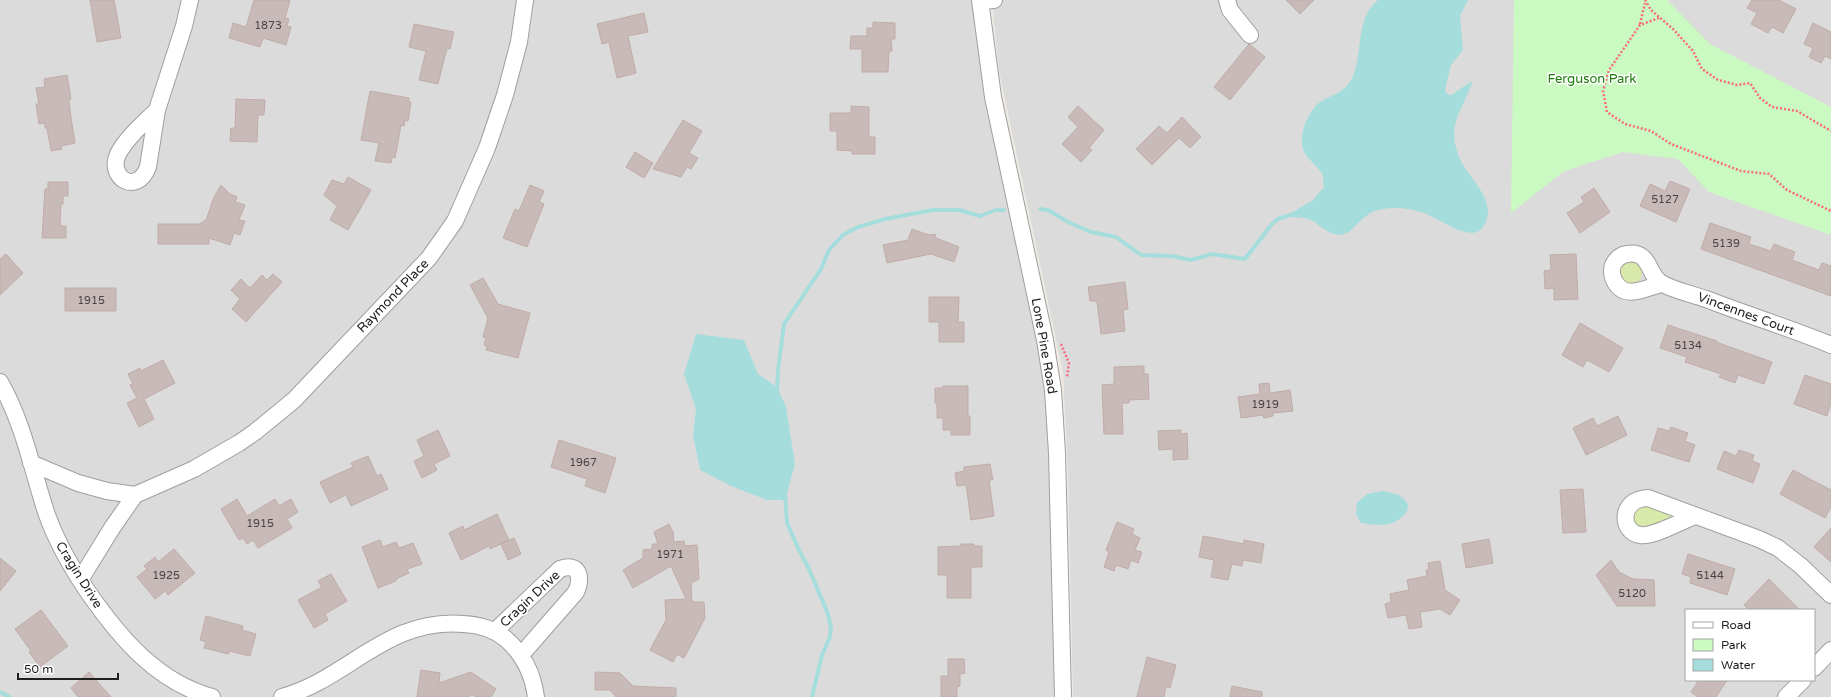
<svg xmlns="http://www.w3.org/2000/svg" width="1831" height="697" viewBox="0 0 1831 697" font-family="'Varela Round',sans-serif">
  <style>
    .residential { fill: #dcdbdb; fill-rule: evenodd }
    .grass { fill: #d8e9aa }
    .park { fill: #caf9c1 }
    .water { fill: #a5dddc }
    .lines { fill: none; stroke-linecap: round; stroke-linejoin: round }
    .stream { stroke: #a5dddc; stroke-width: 4 }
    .building { fill: #c7bab8; stroke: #c1aca7 }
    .minor-casing { stroke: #9f9f9f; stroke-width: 18 }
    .path { stroke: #f96b7e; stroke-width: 2.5; stroke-dasharray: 2 2; stroke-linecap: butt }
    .minor { stroke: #fff; stroke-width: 16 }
    .labels { text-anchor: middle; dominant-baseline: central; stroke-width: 3; stroke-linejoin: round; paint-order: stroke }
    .number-label { font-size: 11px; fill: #484544 }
    .park-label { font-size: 13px; fill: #1d7c0c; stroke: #fff }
    .street-label { font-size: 13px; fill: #1e1e1e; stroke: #fff }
  </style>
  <rect width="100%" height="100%" fill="#efe9e4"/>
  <!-- residential -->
  <path class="residential" d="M0 0H975L1041 349 1049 422 1057 697H0Z
    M992 0H1831V697H1073L1068 472 1063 372 999 71ZM1686 610H1814V680H1686Z"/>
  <!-- grass -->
  <path class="grass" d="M1620 273a11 11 0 1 1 22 0a11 11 0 1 1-22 0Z
    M1644 505 1671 515V517L1648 528 1637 526 1633 518 1634 511Z"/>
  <!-- park -->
  <path class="park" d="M1514 0H1667L1710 44 1831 107V235L1709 192 1678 159 1623 152 1564 171 1511 213Z"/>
  <!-- water -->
  <path class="water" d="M1378 0H1468L1460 16 1463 50 1451 65 1445 90 1447 94 1451 95 1472 81C1472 86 1469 90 1467 95 1457 118 1449 129 1458 154 1465 177 1501 200 1483 227 1471 245 1437 216 1421 212 1406 207 1379 205 1366 216 1357 223 1351 234 1340 235 1327 235 1321 225 1311 220 1304 217 1297 217 1290 217L1291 213 1313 200 1324 187C1323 183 1324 176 1321 172 1315 163 1302 156 1302 143 1301 128 1310 108 1323 100 1332 95 1344 92 1350 82 1365 57 1353 20 1378 0Z
    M696 334 744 340 758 374 777 387 786 407 795 464 785 500H767L731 486 700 470 693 435 696 409 684 374Z
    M1382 491C1389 492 1398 494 1403 498 1416 509 1400 521 1389 524 1381 526 1370 524 1361 523L1356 514 1357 503 1367 494Z"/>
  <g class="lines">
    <!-- stream -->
    <path class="stream" d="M1040 209 1048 210 1068 222 1091 232 1116 237 1141 255 1172 256 1191 260 1212 254 1245 259 1272 224 1278 219 1290 215
      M777 391 778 370 784 324 821 269 829 250 843 235 858 227 885 219 933 210H959L980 216 996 210H1004
      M785 495 787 523 799 550 809 569 828 614 831 628 830 637 822 655 812 697
      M0 692 9 697"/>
  </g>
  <!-- building -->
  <path class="building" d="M90 0H114L121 38 97 42Z
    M254 0H290L285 18 289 19 287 26 291 27 286 45 263 38 260 47 229 38 233 23 246 27Z
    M1286 0H1314L1300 14Z
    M1752 0H1779L1796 9 1783 33 1772 27 1768 33 1751 24 1757 13 1747 8Z
    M644 13 648 32 628 36 636 73 617 78 609 42 602 44 597 24Z
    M873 22 895 23V39H891L892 51H889L888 72H862V49H850L851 36H867V28H873Z
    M1813 23 1831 32V59L1825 56 1821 63 1809 57 1813 48 1804 44Z
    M414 24 454 32 450 49 447 48 438 84 419 80 426 51 409 47Z
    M1249 44 1265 57 1230 100 1214 87Z
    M67 75 71 99H69L70 111 75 143 61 146 62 149 51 151 47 128H45V123L39 124 36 104H39L36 88 45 87 44 79Z
    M370 91 409 98V102H411L408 121 405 120 404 126 401 125 395 158 392 157 391 163 375 161 379 143 361 140Z
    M236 99 265 100 264 115H258L257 142 230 141 231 128H235Z
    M851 106 869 107V137H875V154H852V151L837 150V131H830V113H851Z
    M1078 106 1104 130 1089 148 1092 150 1081 162 1062 144 1078 127 1068 117Z
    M1182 117 1201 137 1190 148 1179 138 1152 165 1136 149 1159 126 1167 133Z
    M683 120 702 131 689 153 698 158 691 169 687 167 681 177 653 169Z
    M635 152 653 163 644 178 626 167Z
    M348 177 371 190 348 230 330 220 337 206 324 195 332 180 344 184Z
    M1670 181 1690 189 1676 222 1640 206 1650 184 1665 191Z
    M48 182H68V196H63V204H61L60 226H66V238H42L45 189H48Z
    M221 185 230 194 237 197 235 202 245 205 239 220 245 221 240 235 234 233 230 245 209 238V244H158V224H199L206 220 214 197Z
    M530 185 544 191 539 202 544 204 527 247 503 238 515 209 519 211Z
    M1594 188 1610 212 1580 233 1567 213 1584 202 1581 197Z
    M1710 223 1751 237 1749 244 1771 251 1774 244 1795 252 1792 260 1819 270 1822 263 1831 266V296L1701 249Z
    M912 229 929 235 935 234 936 238 959 247 954 262 931 254 887 263 883 245 908 240Z
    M6 254 23 273 0 295V259Z
    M1576 254 1578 299 1554 300V288L1545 289 1544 271 1551 270 1550 255Z
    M273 274 282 282 246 322 232 309 240 299 231 290 241 279 250 288 262 275 267 280Z
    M483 278 498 304 530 313 518 358 486 350 487 346 484 345 486 338 483 337 488 318 470 285Z
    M1125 282 1128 309 1123 310 1125 331 1101 334 1097 301H1090L1088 287Z
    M65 288H116V311H65Z
    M929 297H959L958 322H964V342H939V322H929Z
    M1580 323 1623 348 1609 372 1587 360 1583 367 1562 355Z
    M1668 325 1717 341 1716 342 1772 362 1764 384 1738 375 1735 383 1719 377 1721 374 1685 362 1687 357 1660 348Z
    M163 360 175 383 144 399 154 419 139 427 127 403 137 398 130 385 133 384 128 374 140 368 141 371Z
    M1144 366V374H1148L1149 399 1129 400V403H1122L1123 434H1104L1102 385 1114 384V367Z
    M1805 375 1831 384V403L1827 416 1794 404Z
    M1269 383 1270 393 1290 390 1293 411 1273 413V416L1264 418 1263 415 1241 418 1238 397 1260 394 1259 384Z
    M943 386H968V416H970V435H951V430H943V418H937V403H935V388H943Z
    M1618 416 1627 435 1586 455 1573 428 1593 418 1597 426Z
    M1671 427 1688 433 1685 441 1695 445 1689 462 1651 450 1658 428 1669 431Z
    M438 430 450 456 434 464 437 470 422 478 414 461 424 456 417 440Z
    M1181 430V434L1187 433 1188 459 1173 460V449L1159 450 1158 431Z
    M559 440 616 458 605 493 585 486 587 479 551 467Z
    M1739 450 1754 455 1752 461 1760 464 1753 483 1717 469 1724 451 1736 456Z
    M368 456 377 476 381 474 388 489 351 506 346 495 330 503 320 482 353 467 351 463Z
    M990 464 993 480H989L994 516 971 520 966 485 957 486 955 473 964 471V467Z
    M1793 470 1831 490V507L1825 518 1780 494Z
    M1583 489 1586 532 1563 533 1560 490Z
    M237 499 247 516 275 499 279 506 291 499 298 512 287 519 292 528 258 548 253 540 247 544 243 538 239 540 221 509Z
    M497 514 509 540 490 549 489 546 461 560 449 533 463 526 464 530Z
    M1117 522 1134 529 1132 534 1140 538 1135 550 1142 552 1138 563 1131 560 1128 569 1116 565 1114 571 1104 567 1109 552 1106 550Z
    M669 524 673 532 674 542 684 541 685 546 697 545 699 579 691 583 692 602H704L705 618 684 658 677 654 673 662 650 650 666 620 665 600 686 599 671 566 633 588 623 570 643 558V550L652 549V544H658L654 532Z
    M1831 528V562L1814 547Z
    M1203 536 1244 544V540L1264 544 1261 563 1243 560 1242 566 1232 564 1228 580 1211 577 1214 560 1199 557Z
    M514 538 521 554 508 560 501 544Z
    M1489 539 1493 563 1466 568 1462 544Z
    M380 540 383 547 396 542 399 548 413 543 422 564 407 569 409 573 396 579V581L378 588 362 547Z
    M961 544H974V546H982V567H971V598H947V575H938V547L961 546Z
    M174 549 195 573 168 595 165 591 155 599 137 577 147 569 144 566 155 557 158 562Z
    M1688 554 1735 569 1727 595 1690 583 1691 577 1682 574Z
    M0 558 16 571 0 591Z
    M1611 560 1619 572 1633 579 1654 580 1655 606H1617L1596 575Z
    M1440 561 1445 590 1460 600 1450 615 1440 609 1420 612 1422 627 1409 629 1406 615 1388 618 1385 604 1391 602 1390 594 1409 590 1407 580 1427 576 1426 570H1429L1428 563Z
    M331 574 347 601 325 614 328 620 314 628 298 600 322 587 318 581Z
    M1769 579 1800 610H1749L1744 605Z
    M41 610 68 646 40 667 29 652 31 651 15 629Z
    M206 616 243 626 242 630 256 634 250 656 229 651 228 654 204 648 206 642 200 640Z
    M1147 657 1176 665 1170 688 1166 687 1164 697H1137Z
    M948 659H964L965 673 960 674V686L957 687V697H941V676H948Z
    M421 670 440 673 439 683 471 672 496 689 491 697H476L473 695 467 697H417Z
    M89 672 111 697H78L71 688Z
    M595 672 620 673 633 686 676 688V697H616L610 690H595Z
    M1699 680H1727L1716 697H1698L1691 692Z
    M1232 686 1262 692V697H1230Z"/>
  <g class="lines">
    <defs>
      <path id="minor" d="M980 0 993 97 1045 340 1053 390 1057 453 1063 697
        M1227 0 1230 10 1250 35
        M980 1 994 0
        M157 110C144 123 127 137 118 154 107 178 137 196 148 167L157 110 184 26 190 0
        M1661 284C1646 288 1625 300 1615 282 1612 277 1611 270 1613 265 1616 259 1621 255 1627 254 1652 250 1647 277 1663 284 1676 291 1692 294 1706 299 1747 315 1790 328 1831 345
        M0 382C23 422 32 469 46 512 56 541 71 567 88 592 120 638 157 682 212 697
        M31 463 78 483 107 491 135 495 194 469 239 443 255 432 294 400 429 258 455 221 487 148 505 95 519 42 525 0
        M1695 516C1681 521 1654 537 1640 535 1620 532 1619 499 1648 498L1759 539 1778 548 1801 566 1831 595
        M80 580 112 528 135 495
        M495 631 560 569C580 562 582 578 576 592L521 655
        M1814 668 1831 650
        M282 697C348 679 387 617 464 624 480 625 494 629 506 639 523 654 533 675 536 697
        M1786 697 1803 680"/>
    </defs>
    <!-- minor casing -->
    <use href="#minor" class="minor-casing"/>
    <!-- path -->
    <path class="path" d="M1645 0 1651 10 1673 29 1693 51 1702 69 1718 80 1737 85 1750 83 1760 98 1772 107 1797 111 1831 131
      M1659 18 1640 25 1609 70 1603 91 1607 112 1625 124 1651 131 1671 144 1741 171 1769 174 1787 190 1831 211
      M1640 24 1645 3
      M1061 344 1069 363 1067 377"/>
    <!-- minor -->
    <use href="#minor" class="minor"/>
  </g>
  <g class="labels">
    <!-- number labels -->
    <g class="number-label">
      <text x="268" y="25">1873</text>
      <text x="1665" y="199">5127</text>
      <text x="1726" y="243">5139</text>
      <text x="91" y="300">1915</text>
      <text x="1688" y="345">5134</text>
      <text x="1265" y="404">1919</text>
      <text x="583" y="462">1967</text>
      <text x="260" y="523">1915</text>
      <text x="670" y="554">1971</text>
      <text x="166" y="575">1925</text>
      <text x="1710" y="575">5144</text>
      <text x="1632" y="593">5120</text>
    </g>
    <!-- park labels -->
    <g class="park-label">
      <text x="1592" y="79">Ferguson Park</text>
    </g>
    <!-- street labels -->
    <g class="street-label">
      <text transform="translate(393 296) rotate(-46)">Raymond Place</text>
      <text transform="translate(1746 314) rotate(20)">Vincennes Court</text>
      <text transform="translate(1044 346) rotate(80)">Lone Pine Road</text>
      <text transform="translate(79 575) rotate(58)">Cragin Drive</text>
      <text transform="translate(530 599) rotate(-43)">Cragin Drive</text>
    </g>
  </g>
  <!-- legend -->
  <rect x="1685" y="609" width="130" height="72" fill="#ffffff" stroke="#a5a5a5"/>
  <rect x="1693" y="622" width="20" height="6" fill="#ffffff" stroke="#a5a5a5"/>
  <text x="1721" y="629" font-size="12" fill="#1e1e1e">Road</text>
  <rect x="1693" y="639" width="20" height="12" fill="#caf9c1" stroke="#a5a5a5"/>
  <text x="1721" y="649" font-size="12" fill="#1e1e1e">Park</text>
  <rect x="1693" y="659" width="20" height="12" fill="#a5dddc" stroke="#a5a5a5"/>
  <text x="1721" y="669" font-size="12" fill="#1e1e1e">Water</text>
  <!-- scale -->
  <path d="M18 673v6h100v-6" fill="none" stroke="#1e1e1e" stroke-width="2"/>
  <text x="24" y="673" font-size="12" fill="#1e1e1e" stroke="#ffffff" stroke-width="3" paint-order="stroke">50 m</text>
</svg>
